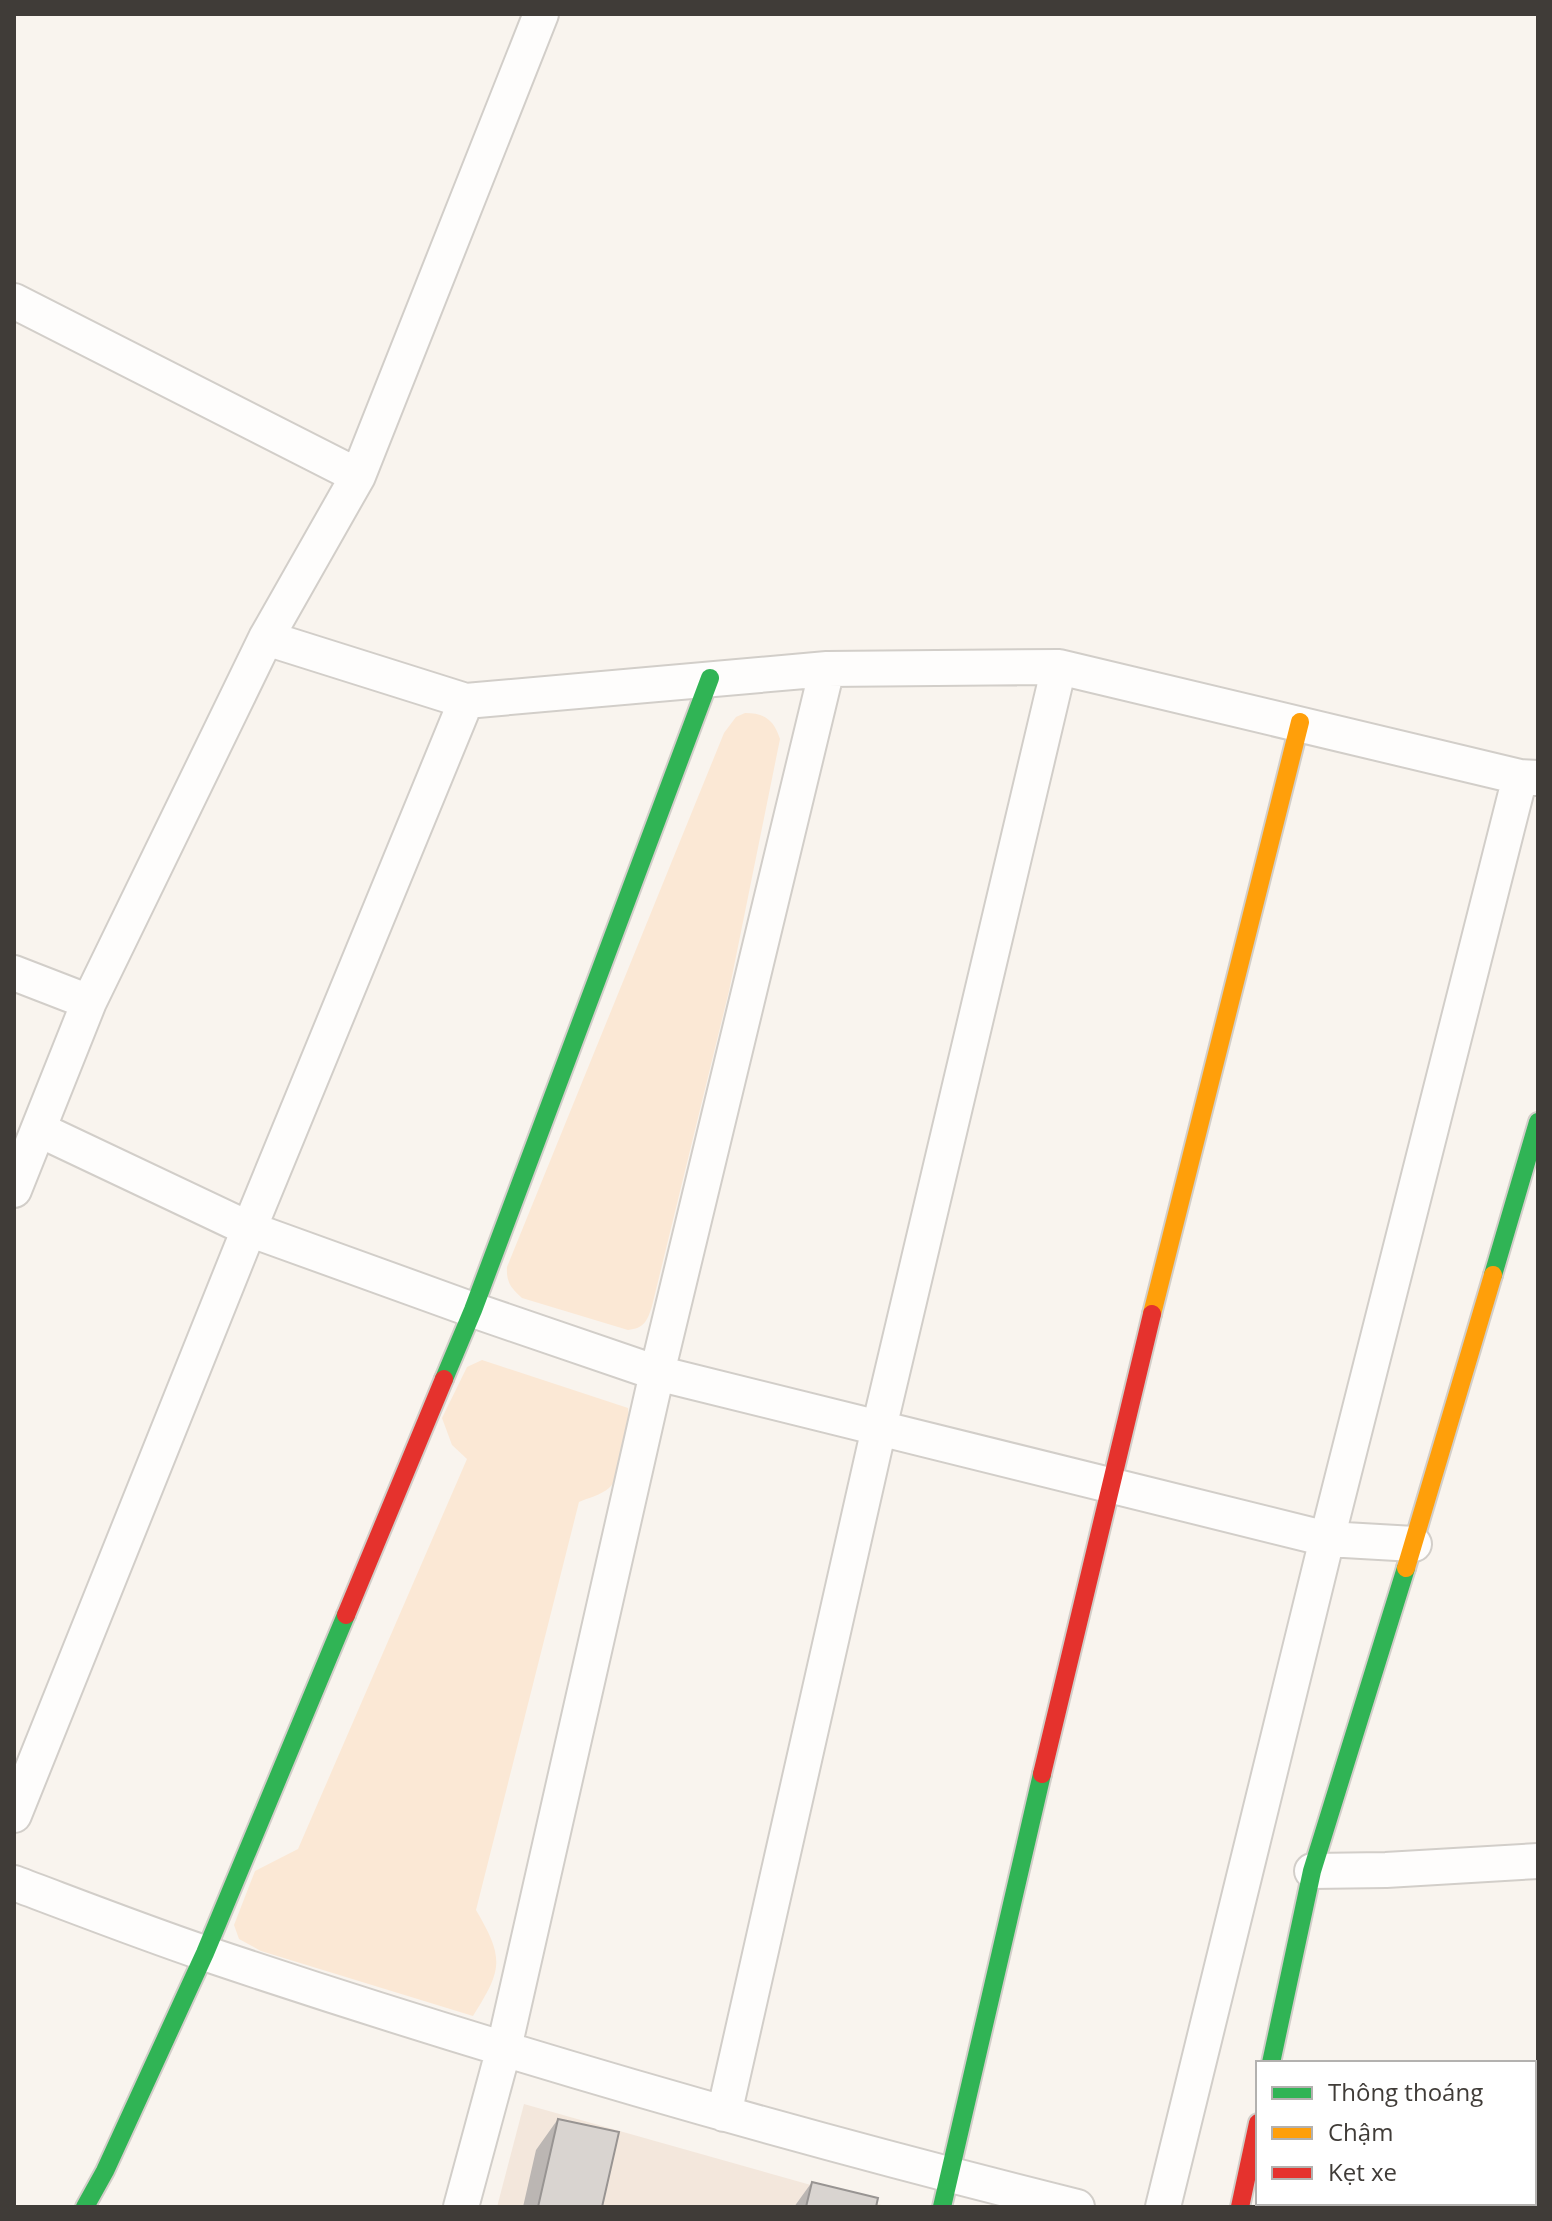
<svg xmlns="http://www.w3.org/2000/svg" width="1552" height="2221" viewBox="0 0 1552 2221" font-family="'Open Sans',sans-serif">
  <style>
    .built { fill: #f3e7dc }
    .green { fill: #fbe8d5 }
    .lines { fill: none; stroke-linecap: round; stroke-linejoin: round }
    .street-casing { stroke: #d2cec9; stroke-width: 38 }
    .fast-casing { stroke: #d2cec9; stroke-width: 22 }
    .slow-casing { stroke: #d2cec9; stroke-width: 22 }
    .jam-casing { stroke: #d2cec9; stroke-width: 22 }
    .street { stroke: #fefdfc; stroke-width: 34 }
    .fast { stroke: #30b455; stroke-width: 18 }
    .slow { stroke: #ff9f0a; stroke-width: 18 }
    .jam { stroke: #e5322d; stroke-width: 18 }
    .wall { fill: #bbb6b3 }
    .building { fill: #d9d4d0; stroke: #989492; stroke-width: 2 }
  </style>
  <rect width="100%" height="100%" fill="#f9f4ee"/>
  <!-- built -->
  <path class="built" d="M524 2104 889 2207H497Z"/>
  <!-- green -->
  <path class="green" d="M745 713C765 713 774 720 780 739L729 991 652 1306C647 1322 644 1328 628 1330L522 1298C511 1288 506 1282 507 1267L724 733 736 717Z
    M482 1360 628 1408C631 1433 629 1470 609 1488 601 1495 588 1498 579 1502L476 1910C504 1958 503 1969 473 2016L261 1951 239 1939 234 1925 255 1871 298 1849 467 1459 452 1445 442 1418 467 1367Z"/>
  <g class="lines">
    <defs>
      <path id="street" d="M14 301 358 476
        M266 638 466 701 827 669 1059 667 1520 777 1538 778
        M14 973 89 1002
        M40 1130 249 1229 473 1310 657 1373 1327 1539 1414 1544
        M14 1190 89 1002 266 638 358 476 541 14
        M14 1815 249 1229 466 701
        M1312 1871 1386 1870 1538 1861
        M14 1883C78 1907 142 1932 207 1954 493 2050 784 2134 1077 2207
        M724 2114 879 1428 1059 667
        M461 2207 504 2048 657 1373 827 669
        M1163 2207 1327 1539 1520 777"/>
      <path id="fast" d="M1493 1275 1538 1122
        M444 1379 473 1310 710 678
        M1271 2063 1312 1871 1406 1568
        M85 2207 105 2171 205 1953 346 1615
        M942 2207 1042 1774"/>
      <path id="slow" d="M1152 1314 1300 722
        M1406 1568 1493 1275"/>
      <path id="jam" d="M346 1615 444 1379
        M1042 1774 1152 1314
        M1240 2207 1258 2123"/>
    </defs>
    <!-- street casing -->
    <use href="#street" class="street-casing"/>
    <!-- fast casing -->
    <use href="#fast" class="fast-casing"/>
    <!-- slow casing -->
    <use href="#slow" class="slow-casing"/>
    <!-- jam casing -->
    <use href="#jam" class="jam-casing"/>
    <!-- street -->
    <use href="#street" class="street"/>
    <!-- fast -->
    <use href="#fast" class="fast"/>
    <!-- slow -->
    <use href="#slow" class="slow"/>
    <!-- jam -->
    <use href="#jam" class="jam"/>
  </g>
  <!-- wall -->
  <path class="wall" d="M558 2119 602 2207H523L536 2150Z
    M812 2182 876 2207H794Z"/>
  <!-- building -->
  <path class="building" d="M558 2119 619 2132 602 2207H538Z
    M812 2182 878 2198 876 2207H806Z"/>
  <!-- border -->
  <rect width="1552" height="2221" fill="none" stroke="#403c38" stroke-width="32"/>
  <!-- legend -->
  <rect x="1256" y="2061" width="280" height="144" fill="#ffffff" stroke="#b3b1af" stroke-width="2"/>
  <rect x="1272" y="2087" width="40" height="12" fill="#30b455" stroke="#b3b1af" stroke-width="2"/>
  <text x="1328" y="2101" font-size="24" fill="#403c38">Thông thoáng</text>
  <rect x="1272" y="2127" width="40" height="12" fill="#ff9f0a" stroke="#b3b1af" stroke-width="2"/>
  <text x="1328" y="2141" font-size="24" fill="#403c38">Chậm</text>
  <rect x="1272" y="2167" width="40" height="12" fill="#e5322d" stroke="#b3b1af" stroke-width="2"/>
  <text x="1328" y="2181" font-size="24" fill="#403c38">Kẹt xe</text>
</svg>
